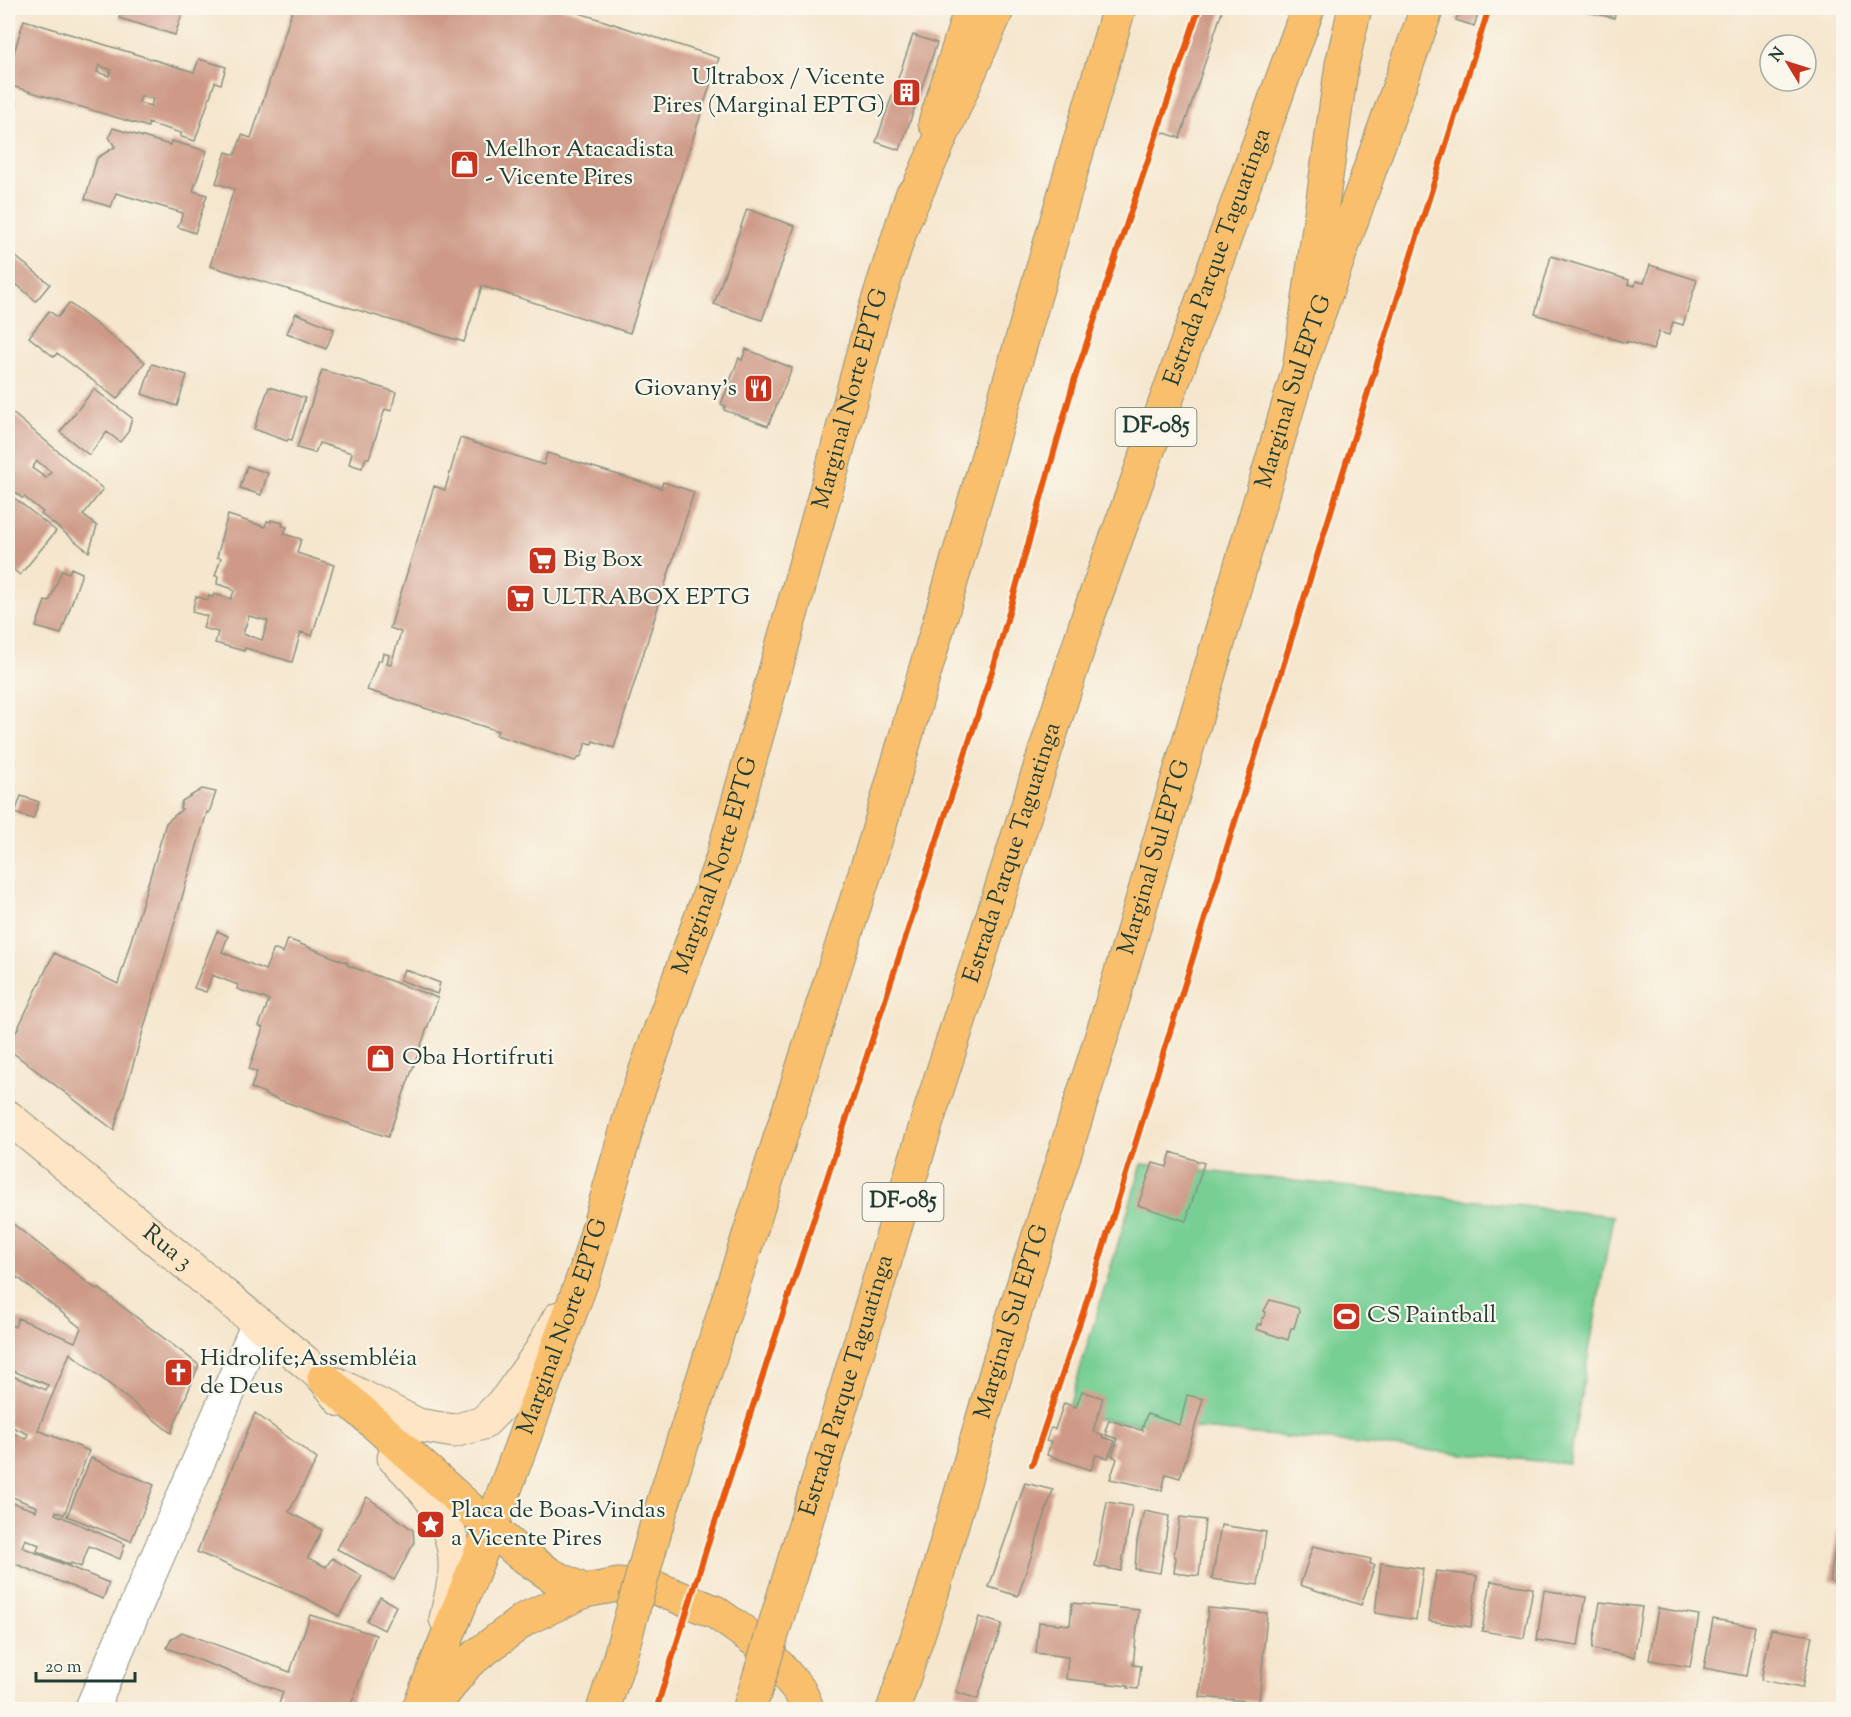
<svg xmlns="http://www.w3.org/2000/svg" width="1851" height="1717" viewBox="0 0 1851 1717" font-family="'Sorts Mill Goudy',serif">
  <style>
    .green { fill: #77cf94; stroke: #4b8664; stroke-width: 1.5 }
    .building { fill: #ce9a87; fill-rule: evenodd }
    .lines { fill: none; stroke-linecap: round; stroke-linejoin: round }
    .street-casing { stroke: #8a9280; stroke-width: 35 }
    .secondary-casing { stroke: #8a9280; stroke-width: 35 }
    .primary-casing { stroke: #8a9280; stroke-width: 35 }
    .highway-casing { stroke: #8a9280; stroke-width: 35 }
    .street { stroke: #fff; stroke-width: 33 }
    .secondary { stroke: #fde5c5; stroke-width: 33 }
    .primary { stroke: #f9bf6d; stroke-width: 33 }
    .highway { stroke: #f9bf6d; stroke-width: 33 }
    .highway-bridge-casing { stroke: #8a9280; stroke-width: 35; stroke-linecap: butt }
    .highway-bridge { stroke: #f9bf6d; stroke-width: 33 }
    .cycleway-casing { stroke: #fbf7ec; stroke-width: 10 }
    .cycleway { stroke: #e8590c; stroke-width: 6 }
    .labels { text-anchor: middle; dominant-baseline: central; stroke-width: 4.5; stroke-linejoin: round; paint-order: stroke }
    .shield { fill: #fbf7ec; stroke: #61756b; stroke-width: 1.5 }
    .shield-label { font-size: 22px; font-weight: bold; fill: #1f3d34 }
    .poi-label { font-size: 24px; fill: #1f3d34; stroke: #fbf7ec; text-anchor: start }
    .street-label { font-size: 24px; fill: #1f3d34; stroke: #fbf7ec }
  </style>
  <rect width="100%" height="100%" fill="#fbf7ec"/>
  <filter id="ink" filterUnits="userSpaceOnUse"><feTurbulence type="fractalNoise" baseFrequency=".0167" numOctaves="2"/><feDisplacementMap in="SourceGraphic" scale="12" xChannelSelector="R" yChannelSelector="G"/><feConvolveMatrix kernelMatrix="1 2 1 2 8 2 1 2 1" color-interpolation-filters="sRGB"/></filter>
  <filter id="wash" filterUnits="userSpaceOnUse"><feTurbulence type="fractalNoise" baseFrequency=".008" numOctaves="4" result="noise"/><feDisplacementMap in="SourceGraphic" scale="24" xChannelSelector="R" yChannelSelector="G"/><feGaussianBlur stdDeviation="1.35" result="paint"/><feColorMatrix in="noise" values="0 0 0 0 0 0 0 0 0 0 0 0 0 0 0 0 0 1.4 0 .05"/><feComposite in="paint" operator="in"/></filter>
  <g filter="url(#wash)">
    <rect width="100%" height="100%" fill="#f5e6cd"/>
    <!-- green -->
    <path class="green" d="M1142 1164 1613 1216 1569 1464 1066 1416Z"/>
    <g id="blocks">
      <!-- building -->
      <path class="building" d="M123 8H184L175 35 119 18Z
        M293 8H564L719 58 630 333 482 286 464 342 210 266 234 189 216 183 226 152 235 155 242 135 251 138Z
        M1200 8H1223L1180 138 1159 131Z
        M1461 8H1480L1474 26 1456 20Z
        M1571 8H1617L1614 18Z
        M24 20 194 72 199 59 226 67 221 84 215 82 195 141 181 137V133L148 123V127L8 85V72ZM99 65 111 70 109 76 97 72ZM141 96 153 99 151 106 139 103Z
        M913 35 937 43 900 150 876 142Z
        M8 100 16 102 8 126Z
        M113 128 170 145 171 141 207 151 193 191 207 195 195 233 178 227 183 213 116 193 111 207 85 199 97 158 115 147 109 137Z
        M747 209 795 226 762 320 714 304Z
        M11 253 50 284 36 301 16 284 12 290 8 287V258Z
        M1551 256 1629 280 1628 284 1635 286 1636 281 1644 283 1650 265 1697 280 1683 325 1673 322 1669 335 1659 332 1653 350 1627 341V343L1609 338 1610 337 1535 314Z
        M69 303 145 362 117 399 57 353 54 357 29 337 49 311 58 317Z
        M296 313 334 329 326 349 287 333Z
        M746 349 792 368 768 426 724 410 725 406 721 404 739 358 742 360Z
        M152 364 187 375 177 406 142 394Z
        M322 370 396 392 391 411 385 409 369 458H366L362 468 349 464 352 453 319 443 315 453 297 448Z
        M269 387 305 398 292 440 288 439 287 441 254 429Z
        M94 389 132 418 128 432 120 442 107 432 89 455 60 432Z
        M10 411 103 489 83 515 97 526 89 552 41 514 43 512 24 497 22 498 8 486V413ZM37 461 51 472 46 478 32 468Z
        M460 438 544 465 547 453 661 488 663 482 694 492 614 748 593 741 592 744 586 742 582 755 575 761 496 735 498 731 367 690 378 660 381 661 383 653 389 655 387 663 391 664 401 632 390 628 434 486 445 490Z
        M247 466 268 473 261 495 240 488Z
        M8 493 56 531 20 575 8 565Z
        M228 515 265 527 267 521 271 522V520L283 523 282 526 287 527 284 534 301 539 297 553 334 565 312 636 301 632 292 662 245 648 244 651 215 643 218 632 203 628 207 616 192 612 196 596 208 600 209 596 213 597 214 594 231 599 234 591 230 588 217 584 218 576H215L221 558 217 557 221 542H220ZM249 616 268 621 262 640 243 634Z
        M71 568 82 573 61 634 36 627 45 601 49 602 62 570 69 573Z
        M202 789 216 792 209 813 207 812 114 1130 8 1049 54 953 118 984 166 823 182 809 180 808 182 801Z
        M21 796 39 802 33 819 15 813Z
        M217 931 228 936 222 952 265 970 274 949 283 953 288 939 348 963 347 965 438 998 388 1137 265 1095V1093L251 1088 257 1072 249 1069 263 1028 259 1026 269 1000 237 989 238 985 212 975 206 992 194 988Z
        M404 969 440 983 437 994 400 980Z
        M1171 1152 1204 1163 1186 1221 1138 1205 1153 1163 1167 1167Z
        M8 1220 97 1290 98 1288 199 1365 171 1433 70 1353 44 1415 38 1430 89 1451 64 1515 56 1511 55 1514 125 1544 120 1559 89 1546 81 1567 71 1563 70 1565 37 1551 39 1545 25 1539 22 1547 109 1583 103 1599 8 1561V1518L13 1503 36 1511 37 1507 10 1496 8 1503V1431L26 1439 28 1434 8 1425V1374L46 1390 48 1385 8 1369V1324L15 1327 18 1318 75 1342 81 1328 17 1277 8 1296Z
        M1270 1300 1298 1308 1299 1311 1294 1328H1291L1288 1340 1256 1329 1258 1324 1262 1325V1318H1264L1266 1312 1264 1311Z
        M1082 1391 1103 1398 1093 1431 1103 1435 1102 1437 1115 1441 1108 1458 1096 1455 1091 1470 1047 1455 1051 1442 1046 1441 1050 1428 1055 1429 1064 1403 1076 1407Z
        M1187 1395 1203 1399 1180 1478 1166 1474 1162 1490 1110 1479 1117 1459 1112 1455 1118 1439 1106 1435 1107 1432 1105 1431 1109 1420 1144 1431 1142 1429 1147 1414 1180 1425Z
        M255 1413 317 1459 289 1512 322 1530 308 1558 326 1567 332 1558 362 1576 339 1616 308 1599 197 1552Z
        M91 1458 154 1485 131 1541 67 1516Z
        M1025 1483 1053 1490 1018 1596 989 1587Z
        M367 1497 413 1530 414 1543 394 1580 337 1549Z
        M1107 1502 1132 1506 1121 1571 1095 1566Z
        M1144 1511 1169 1516 1160 1573 1135 1569 1137 1541Z
        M1180 1517 1205 1520 1199 1576 1174 1573 1176 1557 1174 1556Z
        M1221 1525 1266 1532 1258 1585 1212 1579Z
        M1838 1530 1844 1531V1583L1830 1581Z
        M1313 1546 1371 1559 1370 1564 1375 1565 1361 1605 1300 1585Z
        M1381 1563 1423 1569 1416 1620 1375 1613Z
        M1436 1571 1477 1576 1471 1627 1429 1621Z
        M1491 1581 1533 1588 1524 1638 1482 1631Z
        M1544 1590 1586 1597 1578 1646 1537 1640Z
        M380 1597 396 1606 384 1630 367 1621Z
        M1600 1602 1642 1607 1634 1657 1592 1649Z
        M1072 1603 1139 1610 1133 1665 1141 1666 1138 1689 1128 1688V1686L1066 1679 1068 1657 1036 1653 1039 1622 1070 1625Z
        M1208 1608 1267 1613 1259 1702 1200 1697Z
        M1658 1608 1699 1615 1690 1667 1649 1660Z
        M310 1615 376 1635 349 1710H277L283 1692 167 1648 171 1639 182 1632 290 1672Z
        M979 1617 1002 1624 978 1699 956 1692Z
        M1713 1619 1755 1626 1746 1676 1704 1668Z
        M1771 1629 1812 1636 1802 1688 1761 1680Z"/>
    </g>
  </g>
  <g filter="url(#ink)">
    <use href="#blocks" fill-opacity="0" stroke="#8a9280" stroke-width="1.5"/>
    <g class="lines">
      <defs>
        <path id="street" d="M91 1710 258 1324"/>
        <g id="secondary">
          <path id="s1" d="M8 1117 316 1371 324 1378 341 1400"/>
          <path d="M337 1384 418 1425 454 1431 483 1423 507 1399 541 1351 559 1318"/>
          <path d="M394 1458C423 1486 455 1521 455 1564 456 1582 449 1602 446 1619"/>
        </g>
        <g id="primary">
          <path d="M935 123 971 8"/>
          <path d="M324 1378 519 1553 551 1575 585 1591"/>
          <path id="s2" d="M418 1710 491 1527 586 1270 635 1100 722 859 831 473 873 316 912 195"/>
          <path d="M431 1710 467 1663 525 1619 585 1591 618 1585 656 1588 715 1612 759 1643 800 1691 808 1710"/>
          <path id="s3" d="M893 1710 932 1593 1000 1359 1108 1016 1299 369 1427 8"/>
        </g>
        <g id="highway">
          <path d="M903 223 998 8"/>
          <path d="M1299 369 1342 64 1355 8"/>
          <path d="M659 1516 875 842 1119 8"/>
          <path id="s4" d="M796 1555 929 1115 1089 614 1308 8"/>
          <path d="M603 1710 619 1660"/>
          <path d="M749 1710 756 1688"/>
        </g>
      </defs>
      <!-- street casing -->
      <use href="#street" class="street-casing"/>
      <!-- secondary casing -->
      <use href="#secondary" class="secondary-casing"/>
      <!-- primary casing -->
      <use href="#primary" class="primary-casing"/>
      <!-- highway casing -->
      <use href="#highway" class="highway-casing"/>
      <!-- street -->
      <use href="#street" class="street"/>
      <!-- secondary -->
      <use href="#secondary" class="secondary"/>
      <!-- primary -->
      <use href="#primary" class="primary"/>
      <!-- highway -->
      <use href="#highway" class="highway"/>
      <defs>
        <path id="highway-bridge" d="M619 1660 659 1516
          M756 1688 796 1555"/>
      </defs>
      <!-- highway-bridge casing -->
      <use href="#highway-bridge" class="highway-bridge-casing"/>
      <!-- highway-bridge -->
      <use href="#highway-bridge" class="highway-bridge"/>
      <defs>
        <path id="cycleway" d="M1032 1465 1083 1313 1357 427 1489 8
          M656 1710 707 1547 995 662 1074 381 1199 8"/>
      </defs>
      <!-- cycleway casing -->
      <use href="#cycleway" class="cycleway-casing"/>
      <!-- cycleway -->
      <use href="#cycleway" class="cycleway"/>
    </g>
  </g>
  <!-- icons -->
  <defs>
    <symbol id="building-square" viewBox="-11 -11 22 22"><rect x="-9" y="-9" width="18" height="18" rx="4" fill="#c8321e" stroke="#fbf7ec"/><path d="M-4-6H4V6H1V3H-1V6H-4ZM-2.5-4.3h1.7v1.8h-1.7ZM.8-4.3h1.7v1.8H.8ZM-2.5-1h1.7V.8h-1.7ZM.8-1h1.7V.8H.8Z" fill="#fff"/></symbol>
    <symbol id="shop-square" viewBox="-11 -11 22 22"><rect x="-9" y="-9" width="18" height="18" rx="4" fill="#c8321e" stroke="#fbf7ec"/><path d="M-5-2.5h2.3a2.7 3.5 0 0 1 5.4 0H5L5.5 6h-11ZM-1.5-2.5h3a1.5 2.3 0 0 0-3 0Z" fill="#fff"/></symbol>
    <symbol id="restaurant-square" viewBox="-11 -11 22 22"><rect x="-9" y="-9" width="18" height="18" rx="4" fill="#c8321e" stroke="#fbf7ec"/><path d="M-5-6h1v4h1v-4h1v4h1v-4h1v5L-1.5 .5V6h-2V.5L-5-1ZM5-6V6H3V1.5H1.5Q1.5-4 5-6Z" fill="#fff"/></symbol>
    <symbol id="supermarket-square" viewBox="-11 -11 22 22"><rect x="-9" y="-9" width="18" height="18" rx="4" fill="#c8321e" stroke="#fbf7ec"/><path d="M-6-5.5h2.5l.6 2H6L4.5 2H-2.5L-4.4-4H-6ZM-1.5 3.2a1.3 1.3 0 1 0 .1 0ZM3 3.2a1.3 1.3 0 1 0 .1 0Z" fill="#fff"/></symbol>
    <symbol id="stadium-square" viewBox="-11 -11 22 22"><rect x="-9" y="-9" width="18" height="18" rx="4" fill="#c8321e" stroke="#fbf7ec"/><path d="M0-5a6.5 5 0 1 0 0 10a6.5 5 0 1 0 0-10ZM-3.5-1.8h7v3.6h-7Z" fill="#fff"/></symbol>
    <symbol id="church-square" viewBox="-11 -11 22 22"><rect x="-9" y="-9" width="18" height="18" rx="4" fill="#c8321e" stroke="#fbf7ec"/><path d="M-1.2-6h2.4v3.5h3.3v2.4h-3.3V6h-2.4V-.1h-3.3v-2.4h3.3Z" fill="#fff"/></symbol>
    <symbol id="sight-square" viewBox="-11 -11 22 22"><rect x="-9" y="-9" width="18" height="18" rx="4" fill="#c8321e" stroke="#fbf7ec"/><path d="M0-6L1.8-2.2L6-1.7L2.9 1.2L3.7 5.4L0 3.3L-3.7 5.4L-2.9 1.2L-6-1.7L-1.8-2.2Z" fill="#fff"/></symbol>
  </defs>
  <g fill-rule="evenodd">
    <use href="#building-square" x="890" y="76" width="33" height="33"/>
    <use href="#shop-square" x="448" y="148" width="33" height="33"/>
    <use href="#restaurant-square" x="742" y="372" width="33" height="33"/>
    <use href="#supermarket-square" x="526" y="544" width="33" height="33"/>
    <use href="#supermarket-square" x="504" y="582" width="33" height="33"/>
    <use href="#shop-square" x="364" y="1042" width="33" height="33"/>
    <use href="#stadium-square" x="1330" y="1300" width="33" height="33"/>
    <use href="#church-square" x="162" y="1356" width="33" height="33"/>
    <use href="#sight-square" x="414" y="1508" width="33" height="33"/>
  </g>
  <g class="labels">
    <!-- shield labels -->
    <g class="shield">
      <rect x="1115.5" y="408" width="81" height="38" rx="4.5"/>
      <rect x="862.5" y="1183" width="81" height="38" rx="4.5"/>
    </g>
    <g class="shield-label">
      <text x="1156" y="427">DF-085</text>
      <text x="903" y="1202">DF-085</text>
    </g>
    <!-- poi labels -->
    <g class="poi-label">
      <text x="885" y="78" text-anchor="end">Ultrabox / Vicente<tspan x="885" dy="28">Pires (Marginal EPTG)</tspan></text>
      <text x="485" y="150">Melhor Atacadista<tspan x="485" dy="28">- Vicente Pires</tspan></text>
      <text x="737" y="389" text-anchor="end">Giovany's</text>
      <text x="563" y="560">Big Box</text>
      <text x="542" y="598">ULTRABOX EPTG</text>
      <text x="402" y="1058">Oba Hortifruti</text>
      <text x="1367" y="1316">CS Paintball</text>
      <text x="200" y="1359">Hidrolife;Assembléia<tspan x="200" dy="28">de Deus</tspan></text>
      <text x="451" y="1511">Placa de Boas-Vindas<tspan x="451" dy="28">a Vicente Pires</tspan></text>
    </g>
    <!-- street labels -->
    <g class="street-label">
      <text stroke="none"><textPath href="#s4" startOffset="1365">Estrada Parque Taguatinga</textPath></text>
      <text stroke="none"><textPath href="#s3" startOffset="1378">Marginal Sul EPTG</textPath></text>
      <text stroke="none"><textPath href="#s2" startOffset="1382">Marginal Norte EPTG</textPath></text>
      <text stroke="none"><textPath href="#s4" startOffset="735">Estrada Parque Taguatinga</textPath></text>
      <text stroke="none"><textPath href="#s3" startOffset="892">Marginal Sul EPTG</textPath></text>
      <text stroke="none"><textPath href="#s2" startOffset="896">Marginal Norte EPTG</textPath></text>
      <text stroke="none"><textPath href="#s1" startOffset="206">Rua 3</textPath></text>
      <text stroke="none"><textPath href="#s3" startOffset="406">Marginal Sul EPTG</textPath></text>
      <text stroke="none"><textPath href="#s2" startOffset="410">Marginal Norte EPTG</textPath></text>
      <text stroke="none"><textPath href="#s4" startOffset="177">Estrada Parque Taguatinga</textPath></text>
    </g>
  </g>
  <!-- margin -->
  <rect width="1851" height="1717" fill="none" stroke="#fbf7ec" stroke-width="30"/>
  <!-- north arrow -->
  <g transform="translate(1788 63) rotate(308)"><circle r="28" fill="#fbf7ec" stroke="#a3ada2" stroke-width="1.5"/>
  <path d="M0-4.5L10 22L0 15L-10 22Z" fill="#c8321e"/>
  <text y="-9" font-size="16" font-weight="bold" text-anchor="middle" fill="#1f3d34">N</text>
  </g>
  <!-- scale -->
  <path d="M36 1672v9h99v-9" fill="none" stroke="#1f3d34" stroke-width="3"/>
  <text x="45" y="1672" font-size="18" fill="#1f3d34" stroke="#fbf7ec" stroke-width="4.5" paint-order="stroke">20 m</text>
</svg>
